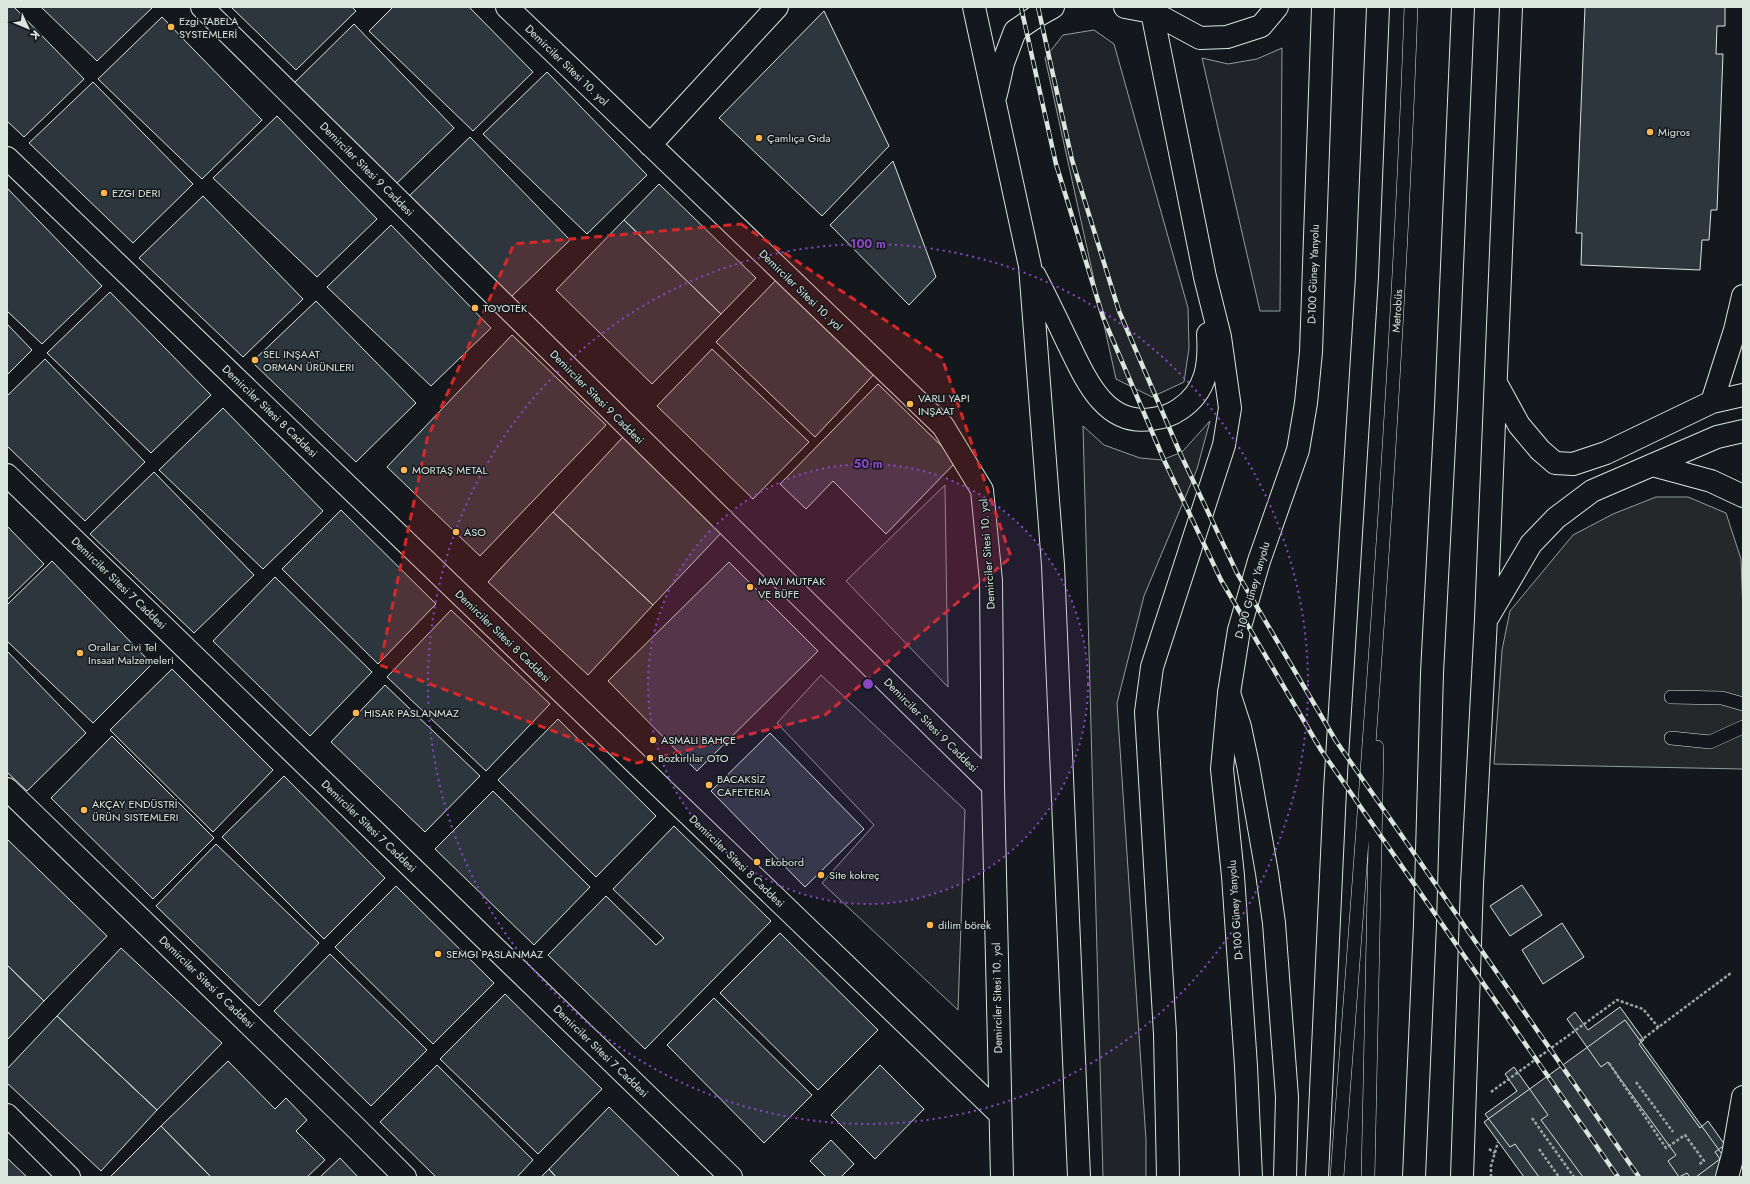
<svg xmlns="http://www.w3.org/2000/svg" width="1750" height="1184" viewBox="0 0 1750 1184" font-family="Jost,sans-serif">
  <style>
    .green { fill: #202428; stroke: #939e99 }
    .parking { fill: #24282b; stroke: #939e99 }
    .building { fill: #2c363c; stroke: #d8e6dc }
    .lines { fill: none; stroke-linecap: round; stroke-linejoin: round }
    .service-casing { stroke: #d8e6dc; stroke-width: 14 }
    .minor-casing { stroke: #d8e6dc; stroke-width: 24 }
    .secondary-casing { stroke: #d8e6dc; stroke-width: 24 }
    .primary-casing { stroke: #d8e6dc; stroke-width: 24 }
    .trunk-casing { stroke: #d8e6dc; stroke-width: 24 }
    .path { stroke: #9da8a2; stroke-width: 2.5; stroke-dasharray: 3 2; stroke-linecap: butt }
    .service { stroke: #14181c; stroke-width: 13 }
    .minor { stroke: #14181c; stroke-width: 22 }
    .secondary { stroke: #14181c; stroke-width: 22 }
    .primary { stroke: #14181c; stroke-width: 22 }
    .trunk { stroke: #14181c; stroke-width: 22 }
    .rail-casing { stroke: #d8e6dc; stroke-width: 4.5 }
    .rail { stroke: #14181c; stroke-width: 3; stroke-dasharray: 9; stroke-linecap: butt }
    .marked { fill: #d62828; fill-opacity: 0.2; stroke: #d62828; stroke-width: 3; stroke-dasharray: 8 5; stroke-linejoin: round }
    .ring { fill: none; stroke: #8948c3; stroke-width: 2; stroke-dasharray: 2 4 }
    .poi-dot { fill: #ffb74d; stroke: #14181c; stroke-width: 1.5 }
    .labels { text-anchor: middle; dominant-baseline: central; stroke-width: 3; stroke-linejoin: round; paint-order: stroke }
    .poi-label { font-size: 11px; fill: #d8e6dc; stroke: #14181c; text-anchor: start }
    .street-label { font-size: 11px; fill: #d8e6dc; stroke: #14181c }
    .centre { fill: #8948c3; stroke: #14181c; stroke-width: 2 }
    .ring-label { font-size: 12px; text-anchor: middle; font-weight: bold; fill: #8948c3; stroke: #14181c; stroke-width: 3; stroke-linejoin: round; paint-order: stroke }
  </style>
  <rect width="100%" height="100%" fill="#14181c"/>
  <!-- green -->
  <path class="green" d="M1094 30 1114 44 1188 308 1189 348 1184 382 1152 397 1116 379 1045 58 1063 35Z
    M1282 48 1280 311H1260L1202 58 1228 64 1257 59Z
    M1210 421 1197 469 1144 596 1117 703 1146 1140V1177H1103L1083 426 1104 445 1140 458 1162 460 1182 452Z
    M945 485 948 687 846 581Z
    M821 675 965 810 958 1010 822 883 874 825 777 723Z"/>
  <!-- parking -->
  <path class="parking" d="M1656 497H1688L1726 513 1741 559 1743 613V769L1494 764 1502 650 1510 611 1573 535 1613 514Z"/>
  <!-- building -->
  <path class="building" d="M7 7H14L84 79 24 137 7 121Z
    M41 7H153L97 61Z
    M231 7H352L356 11 296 70Z
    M393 7H469L533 72 473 131 369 31Z
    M1585 7H1725V26H1717L1716 54H1723L1717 210H1711L1709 240H1702L1700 270 1581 265 1582 233H1576Z
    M824 11 889 146 822 216 719 118Z
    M162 17 262 120 202 179 98 79Z
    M354 24 454 128 394 186 290 87Z
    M547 72 647 175 587 234 483 134Z
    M93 82 193 184 133 243 29 143Z
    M277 116 377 219 317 277 213 178Z
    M470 137 570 240 510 298 406 199Z
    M893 161 936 277 909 305 830 225Z
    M659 184 756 278 721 314 624 220Z
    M7 188 102 286 42 344 7 311Z
    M203 196 303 299 243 357 139 258Z
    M624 220 721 314 652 384 556 290Z
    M391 225 491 328 431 386 327 287Z
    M780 276 878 370 815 437 716 342Z
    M110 292 211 395 151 453 47 353Z
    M316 301 416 403 356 462 252 362Z
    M7 324 32 350 7 375Z
    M512 335 606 425 480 556 387 467Z
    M712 349 809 442 753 499 657 406Z
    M45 359 145 462 85 521 7 446V396Z
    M878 384 957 461 886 534 833 481 806 509 780 484Z
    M223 408 323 511 263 569 159 470Z
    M623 437 724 530 653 605 553 512Z
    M154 472 254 575 194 633 90 534Z
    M341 510 436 604 378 664 282 569Z
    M553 512 653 605 588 675 488 582Z
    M7 526 44 564 7 600Z
    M52 561 152 664 93 723 7 641V605Z
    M729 562 818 651 697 771 608 681Z
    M275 577 372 672 310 736 213 641Z
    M451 610 550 704 486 771 387 677Z
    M7 651 86 733 27 791 7 772Z
    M172 669 273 770 213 832 110 730Z
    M385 685 480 776 425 832 331 742Z
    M558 719 656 816 596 877 498 780Z
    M770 733 864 829 805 887 711 791Z
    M112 736 214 838 153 899 51 798Z
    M284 776 385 878 324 939 222 837Z
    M493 791 590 887 534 945 435 849Z
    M674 826 771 921 645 1049 548 955 606 896 656 945 664 938 613 889Z
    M7 839 107 936 44 1001 7 965Z
    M216 844 319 943 259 1006 156 906Z
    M1522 885 1542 915 1510 936 1490 906Z
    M396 886 494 983 433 1044 335 947Z
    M1562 923 1584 957 1543 984 1522 950Z
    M780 933 878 1030 818 1090 720 993Z
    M121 948 222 1043 157 1110 57 1016Z
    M330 954 427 1050 371 1106 274 1011Z
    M7 965 44 1001 7 1040Z
    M505 994 602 1089 538 1154 440 1059Z
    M714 998 812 1095 764 1143 667 1045Z
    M1620 1007 1644 1040 1639 1044 1700 1128 1708 1121 1725 1145 1715 1152 1720 1159 1696 1177H1690L1687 1173 1679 1177 1668 1161 1676 1155 1608 1062 1601 1067 1567 1019 1575 1012 1588 1030Z
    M57 1016 157 1110 101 1171 7 1083V1069Z
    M1625 1020 1732 1168 1719 1177H1524L1484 1122Z
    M228 1061 275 1109 286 1098 307 1120 296 1131 325 1160 307 1177H211L161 1126Z
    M437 1065 533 1160 517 1177H436L380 1122Z
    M880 1065 924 1109 875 1159 831 1115Z
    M1514 1067 1548 1115 1541 1120 1583 1177H1539L1515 1144 1510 1147 1485 1114 1517 1091 1505 1074Z
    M609 1107 680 1177H556L549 1169Z
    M161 1126 211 1177H110Z
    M831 1140 854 1164 841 1177H826L810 1161Z
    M7 1158 27 1177H7Z
    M340 1158 358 1177H320Z
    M549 1169 556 1177H541Z"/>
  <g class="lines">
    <defs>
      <path id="service" d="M1671 697 1722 698 1743 704
        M1671 738 1710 742 1743 727
        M1337 1177C1366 787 1397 398 1411 7
        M1368 1177 1377 747"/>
      <path id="minor" d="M202 7 993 786
        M507 7 943 426 982 490 991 581 993 786 1002 1177
        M650 145 777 7
        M7 158 1000 1114
        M7 475 731 1177
        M7 789 353 1125 405 1177
        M7 1115 69 1177"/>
      <path id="secondary" d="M974 7 1030 266 1053 565 1079 1177
        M1125 7 1152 12
        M1151 7 1205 277 1220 337 1230 408 1224 445 1152 667 1146 712 1165 1034 1168 1177
        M996 94 1003 63 1015 31 1037 16 1053 7
        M1035 276C1046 297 1056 318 1066 339 1084 375 1103 427 1152 419 1164 417 1170 416 1180 409 1207 391 1210 364 1208 334
        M1727 1177 1733 1155 1743 1097"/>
      <path id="primary" d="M1152 12 1200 38 1227 37 1261 26 1277 7
        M1496 383 1519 425 1540 450 1555 463 1573 464 1606 453 1712 402 1743 395
        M1712 402 1735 330 1743 296
        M1652 465 1711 481 1743 496
        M1488 617 1531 544 1556 518 1592 491 1717 437 1743 431
        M1251 1177 1246 1066 1233 876 1222 769 1229 693 1239 630 1259 561 1298 450 1306 403 1311 352 1323 7
        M1462 1177 1472 884 1486 619 1511 7"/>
      <path id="trunk" d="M1229 693 1240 727 1248 765 1267 873 1274 923 1287 1097 1285 1177
        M1317 1177 1335 790 1367 277 1378 7
        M1414 1177 1425 924 1432 673 1446 407 1463 7"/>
    </defs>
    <!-- service casing -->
    <use href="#service" class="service-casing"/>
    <!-- minor casing -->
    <use href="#minor" class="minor-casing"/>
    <!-- secondary casing -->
    <use href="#secondary" class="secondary-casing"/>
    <!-- primary casing -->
    <use href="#primary" class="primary-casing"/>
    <!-- trunk casing -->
    <use href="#trunk" class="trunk-casing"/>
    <!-- path -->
    <path class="path" d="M1640 1041 1731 973
      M1609 1063 1666 1148 1685 1135 1704 1161 1698 1165
      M1636 1082 1673 1132
      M1491 1092 1617 1000 1643 1009 1659 1028
      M1532 1118 1574 1177
      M1489 1149 1495 1153
      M1539 1149 1559 1177
      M1491 1177V1166L1498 1142"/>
    <!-- service -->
    <use href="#service" class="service"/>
    <!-- minor -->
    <use href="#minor" class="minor"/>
    <!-- secondary -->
    <use href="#secondary" class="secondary"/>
    <!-- primary -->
    <use href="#primary" class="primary"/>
    <!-- trunk -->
    <use href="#trunk" class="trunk"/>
    <defs>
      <path id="rail" d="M1021 7 1056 164 1103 317 1164 460 1221 580 1321 750 1618 1177
        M1038 7 1072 160 1119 311 1180 453 1237 573 1336 741 1639 1177"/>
    </defs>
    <!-- rail casing -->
    <use href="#rail" class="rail-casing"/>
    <!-- rail -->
    <use href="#rail" class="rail"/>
  </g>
  <!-- marked area -->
  <path class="marked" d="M741 224 942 358 1011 557 825 715 637 763 380 665 427 439 514 244Z"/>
  <!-- distance rings -->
  <circle cx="868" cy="684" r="220" fill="#8948c3" fill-opacity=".12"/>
  <g class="ring">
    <circle cx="868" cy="684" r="220"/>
    <circle cx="868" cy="684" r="440"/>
  </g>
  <!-- markers -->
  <g class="poi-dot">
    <circle cx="171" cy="27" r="4"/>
    <circle cx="1650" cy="132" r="4"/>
    <circle cx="759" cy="138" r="4"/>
    <circle cx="104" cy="193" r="4"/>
    <circle cx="475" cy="308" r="4"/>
    <circle cx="255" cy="360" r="4"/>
    <circle cx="910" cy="404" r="4"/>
    <circle cx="404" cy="470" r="4"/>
    <circle cx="456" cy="532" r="4"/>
    <circle cx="750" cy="587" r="4"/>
    <circle cx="80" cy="653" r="4"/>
    <circle cx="356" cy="713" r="4"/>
    <circle cx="653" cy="740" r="4"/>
    <circle cx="650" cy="758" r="4"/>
    <circle cx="709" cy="785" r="4"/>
    <circle cx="84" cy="810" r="4"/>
    <circle cx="757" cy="862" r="4"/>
    <circle cx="821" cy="875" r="4"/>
    <circle cx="930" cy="925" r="4"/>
    <circle cx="438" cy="954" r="4"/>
  </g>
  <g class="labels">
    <!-- poi labels -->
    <g class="poi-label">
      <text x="179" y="21">Ezgi TABELA<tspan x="179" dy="13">SYSTEMLERİ</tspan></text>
      <text x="1658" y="132">Migros</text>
      <text x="767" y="138">Çamlıça Gıda</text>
      <text x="112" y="193">EZGI DERI</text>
      <text x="483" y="308">TOYOTEK</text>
      <text x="263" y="354">SEL INŞAAT<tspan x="263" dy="13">ORMAN ÜRÜNLERI</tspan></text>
      <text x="918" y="398">VARLI YAPI<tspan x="918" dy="13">INŞAAT</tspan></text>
      <text x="412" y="470">MORTAŞ METAL</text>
      <text x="464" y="532">ASO</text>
      <text x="758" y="581">MAVI MUTFAK<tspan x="758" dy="13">VE BÜFE</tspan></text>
      <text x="88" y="647">Orallar Civi Tel<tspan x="88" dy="13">Insaat Malzemeleri</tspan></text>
      <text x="364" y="713">HISAR PASLANMAZ</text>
      <text x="661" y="740">ASMALI BAHÇE</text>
      <text x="658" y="758">Bozkırlılar OTO</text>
      <text x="717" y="779">BACAKSİZ<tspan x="717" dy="13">CAFETERIA</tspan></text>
      <text x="92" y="804">AKÇAY ENDÜSTRİ<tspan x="92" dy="13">ÜRÜN SISTEMLERI</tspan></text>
      <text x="765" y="862">Ekobord</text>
      <text x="829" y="875">Site kokreç</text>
      <text x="938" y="925">dilim börek</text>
      <text x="446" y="954">SEMGI PASLANMAZ</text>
    </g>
    <!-- street labels -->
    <g class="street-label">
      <text transform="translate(567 65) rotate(44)">Demirciler Sitesi 10. yol</text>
      <text transform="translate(367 169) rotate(45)">Demirciler Sitesi 9 Caddesi</text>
      <text transform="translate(1313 274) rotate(-88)">D-100 Güney Yanyolu</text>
      <text transform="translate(801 290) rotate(44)">Demirciler Sitesi 10. yol</text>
      <text transform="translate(1397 311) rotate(-87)">Metrobüs</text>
      <text transform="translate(597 397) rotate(45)">Demirciler Sitesi 9 Caddesi</text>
      <text transform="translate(270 411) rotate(44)">Demirciler Sitesi 8 Caddesi</text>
      <text transform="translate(987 554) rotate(-94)">Demirciler Sitesi 10. yol</text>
      <text transform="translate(119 583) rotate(44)">Demirciler Sitesi 7 Caddesi</text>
      <text transform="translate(1252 590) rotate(-74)">D-100 Güney Yanyolu</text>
      <text transform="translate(503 636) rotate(44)">Demirciler Sitesi 8 Caddesi</text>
      <text transform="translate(931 725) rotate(45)">Demirciler Sitesi 9 Caddesi</text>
      <text transform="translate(369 826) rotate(44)">Demirciler Sitesi 7 Caddesi</text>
      <text transform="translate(737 861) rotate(44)">Demirciler Sitesi 8 Caddesi</text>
      <text transform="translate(1235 910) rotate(-94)">D-100 Güney Yanyolu</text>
      <text transform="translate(207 982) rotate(44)">Demirciler Sitesi 6 Caddesi</text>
      <text transform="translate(997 998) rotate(-91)">Demirciler Sitesi 10. yol</text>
      <text transform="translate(601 1051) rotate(44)">Demirciler Sitesi 7 Caddesi</text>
    </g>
  </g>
  <circle cx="868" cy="684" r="6" class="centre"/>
  <g class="ring-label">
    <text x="868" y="248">100 m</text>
    <text x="868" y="468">50 m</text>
  </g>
  <!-- border -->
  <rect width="1750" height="1184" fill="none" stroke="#d8e6dc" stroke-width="16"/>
  <!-- north arrow -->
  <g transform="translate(28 28) rotate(134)" stroke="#14181c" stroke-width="3" paint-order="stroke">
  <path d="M0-3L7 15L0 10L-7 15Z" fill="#d8e6dc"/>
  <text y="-6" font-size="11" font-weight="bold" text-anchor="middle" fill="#d8e6dc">K</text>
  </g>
</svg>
